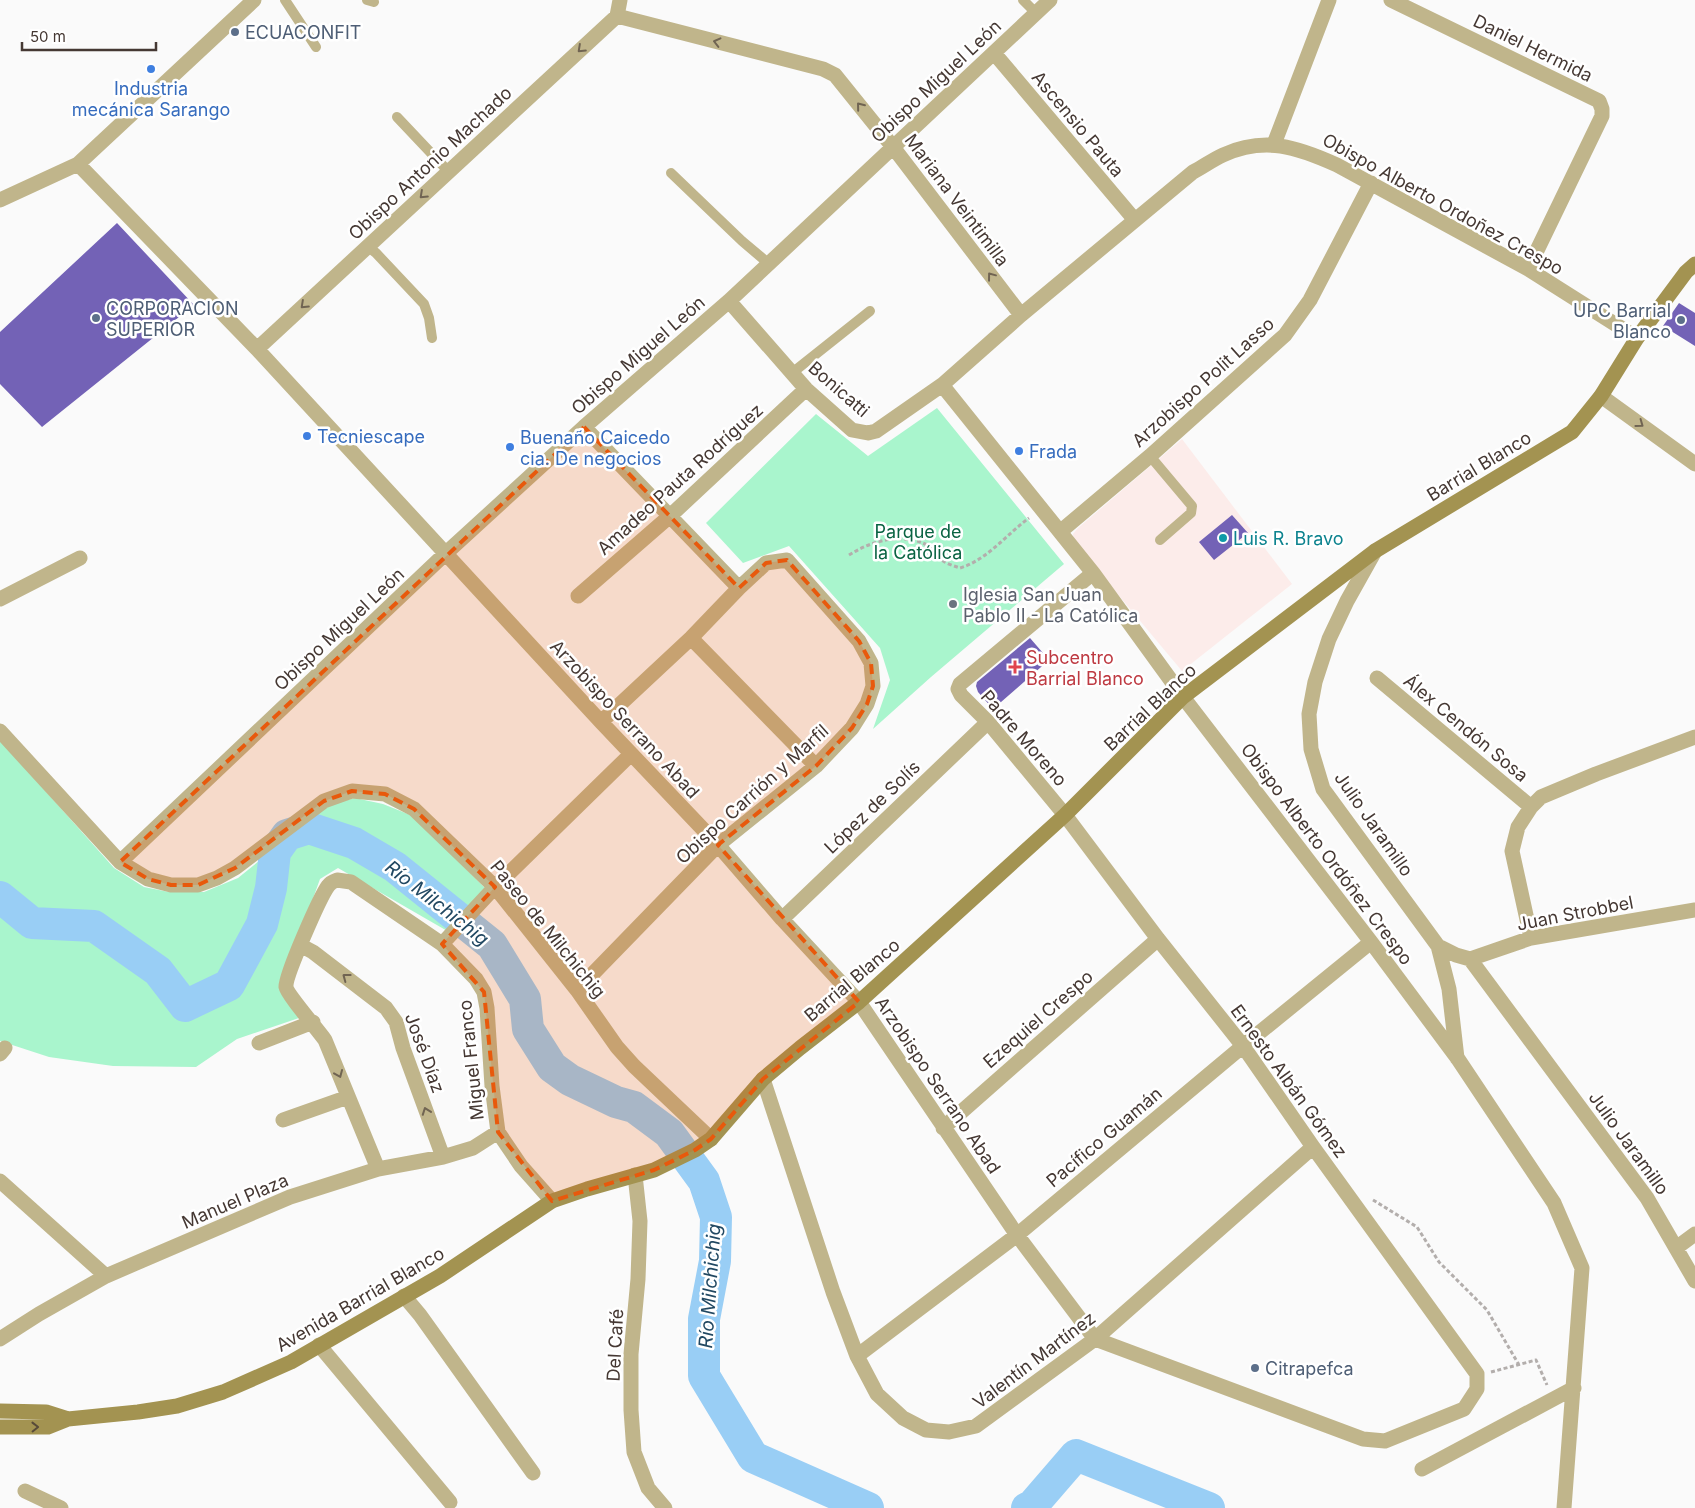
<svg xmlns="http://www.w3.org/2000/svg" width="1695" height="1508" viewBox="0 0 1695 1508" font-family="Inter,sans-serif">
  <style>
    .education { fill: #fcecea }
    .green { fill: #a9f5cd }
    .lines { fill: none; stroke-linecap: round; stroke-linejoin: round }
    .river { stroke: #99cef5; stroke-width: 32 }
    .building { fill: #7362b6 }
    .path { stroke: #b3aeac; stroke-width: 3; stroke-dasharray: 4 2.5; stroke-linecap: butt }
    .lane { stroke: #c0b58b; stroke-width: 10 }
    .street { stroke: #c0b58b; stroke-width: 15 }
    .secondary { stroke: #a39351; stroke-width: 15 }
    .oneway { stroke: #706452 }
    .oneway2 { stroke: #584a39 }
    .marked { fill: #e8590c; fill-opacity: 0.2; stroke: #e8590c; stroke-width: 4; stroke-dasharray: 10 6; stroke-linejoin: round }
    .service-dot { fill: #5c6f8a; stroke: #fff; stroke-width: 2 }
    .shop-dot { fill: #3f7fe0; stroke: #fff; stroke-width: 2 }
    .culture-dot { fill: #0f9aa8; stroke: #fff; stroke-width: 2 }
    .worship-dot { fill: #6b7280; stroke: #fff; stroke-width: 2 }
    .health-dot { fill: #e0444e; stroke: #fff; stroke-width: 2 }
    .labels { text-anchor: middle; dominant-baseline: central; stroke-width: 5; stroke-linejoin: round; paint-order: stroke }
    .service-label { font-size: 18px; fill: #4e5e75; stroke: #fff; text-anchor: start }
    .street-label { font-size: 18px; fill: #453833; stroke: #fff }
    .shop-label { font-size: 18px; fill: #366cbe; stroke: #fff; text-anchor: start }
    .park-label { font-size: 18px; fill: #096342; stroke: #fff }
    .culture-label { font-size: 18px; fill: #0d838f; stroke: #fff; text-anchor: start }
    .worship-label { font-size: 18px; fill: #5b616d; stroke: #fff; text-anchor: start }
    .health-label { font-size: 18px; fill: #be3a42; stroke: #fff; text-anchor: start }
    .water-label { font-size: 19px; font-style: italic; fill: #214862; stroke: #fff }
  </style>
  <rect width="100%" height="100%" fill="#fafafa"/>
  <!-- education -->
  <path class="education" d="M1182 439 1292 584 1182 671 1074 542 1073 534 1078 528Z"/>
  <!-- green -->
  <path class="green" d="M937 408 1064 564 931 677 873 729 890 680 880 648 789 546 743 563 706 523 816 414 868 456Z
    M0 740 114 868 144 887 169 892H204L238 878 328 805 355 798 383 804 413 816 488 891 449 932 338 868 320 879 282 985 299 1018 237 1039 196 1067 113 1066 49 1057 0 1041Z"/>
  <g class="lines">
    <!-- river -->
    <path class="river" d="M0 897 32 923 94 926 158 971 185 1006 229 985 262 924 271 888 275 852 287 835 309 828 354 843 395 867 492 945 525 999 528 1029 552 1067 570 1080 616 1102 634 1107 669 1133 704 1181 716 1217 715 1261 704 1319V1376L753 1457 868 1508
      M1027 1508 1032 1506 1076 1455 1209 1508"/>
  </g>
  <!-- building -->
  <path class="building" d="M117 223 194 305 42 427 0 384V332Z
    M1679 303 1695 313V346L1663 326Z
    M1232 515 1248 533 1214 560 1199 542Z
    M1030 638 1049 660 993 709 978 692 976 686 977 682Z"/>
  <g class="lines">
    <!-- path -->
    <path class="path" d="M849 555C873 540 903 532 929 546 935 549 938 556 942 560 947 564 954 566 960 568 987 560 1007 534 1029 518
      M1373 1200 1417 1227 1439 1262 1487 1310 1519 1365
      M1491 1372 1536 1360 1547 1385"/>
    <!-- lane -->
    <path class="lane" d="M285 0 316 47
      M367 0 374 2
      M1023 0 1036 13
      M397 117 448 171
      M671 173 742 241 768 263
      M367 246 376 253 424 304 429 318 432 338
      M792 373 870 311
      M1150 456 1192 506 1191 513 1160 540"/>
    <!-- street -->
    <path class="street" d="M1391 0 1599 101 1602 109V116L1528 269
      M617 16 823 69 835 75 893 147 1021 315
      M994 53 1134 219
      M1274 144 1329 0
      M78 164 257 349 601 722 718 845 782 919 859 1002 1017 1235 1095 1339
      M0 200 78 164 254 0
      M729 301 806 389 852 430 868 433 876 431 942 385 1021 315 1193 172C1203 167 1212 160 1223 155 1265 136 1297 147 1337 165L1528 269 1637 338
      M257 349 617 16 620 0
      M942 385 1093 573 1183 697 1371 942 1458 1059 1554 1203 1582 1268 1564 1508
      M1601 396 1695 464
      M584 427 739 588
      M1061 531 1150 456 1285 335 1310 300 1371 183
      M1375 551 1347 601 1329 639 1315 682 1309 714 1311 749 1323 789 1438 946 1449 989 1457 1058
      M1093 573 960 684 958 689 961 695 988 722 1065 815 1158 939 1243 1046 1313 1147 1477 1374V1389L1464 1409 1385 1441 1363 1439 1095 1339
      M578 596 670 516 806 389
      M0 599 80 558
      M691 638 816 766
      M1377 678 1531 807
      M0 731 120 862 148 879 171 885H198L217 878 235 868 324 801 352 791 385 794 414 809 495 887 577 990 617 1047 634 1066 711 1139
      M120 862 445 554 584 427 729 301 1050 0
      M782 919 988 722
      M1531 938 1512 851 1518 827 1531 807 1541 797 1596 774 1695 737
      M442 944 495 887 631 754
      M300 945 313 952 386 1008 396 1022 403 1048 443 1157
      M1438 946 1456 955 1470 959 1531 938 1695 910
      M1470 959 1647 1198 1695 1281
      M577 990 718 845 816 766 852 728 867 704 873 686 871 663 859 641 787 560 766 563 739 588 691 638 601 722
      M259 1043 313 1022
      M0 1054 5 1048
      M763 1079 833 1292 857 1356 877 1394 903 1418 926 1430 949 1432 976 1426 1095 1339 1313 1147
      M283 1120 348 1097
      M943 1128 1158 939
      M378 1169 325 1040C318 1030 287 994 286 987 285 976 320 897 328 886 330 883 334 881 337 880L351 882 442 944 476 979 484 992 487 1008 492 1086 498 1132 521 1166 552 1201
      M635 1175 640 1221 638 1279 631 1354V1410L634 1452 648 1488 665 1508
      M0 1181 106 1276
      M1676 1248 1695 1234
      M404 1296 420 1315 533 1473
      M0 1339 39 1314 106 1276 290 1197 378 1169 443 1157 473 1148 498 1132
      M319 1345 450 1502
      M857 1356 1017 1235 1243 1046 1371 942
      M1422 1469 1574 1388
      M25 1491 61 1508"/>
    <!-- secondary -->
    <path class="secondary" d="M0 1411 46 1412 68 1419
      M0 1427H48L68 1419 138 1412 177 1406 223 1392 291 1362 440 1276 552 1201 587 1189 654 1170 695 1150 711 1139 763 1079 800 1048 859 1002 1065 815 1183 697 1375 551 1572 432 1601 396 1637 338 1686 272 1695 264"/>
  </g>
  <!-- one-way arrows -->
  <defs><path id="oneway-chevron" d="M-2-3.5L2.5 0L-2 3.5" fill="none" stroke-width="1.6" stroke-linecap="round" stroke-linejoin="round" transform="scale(1.25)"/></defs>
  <g class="oneway">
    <use href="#oneway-chevron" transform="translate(717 42) rotate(-166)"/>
    <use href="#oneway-chevron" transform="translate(581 49) rotate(137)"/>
    <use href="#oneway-chevron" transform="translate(860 106) rotate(-129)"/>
    <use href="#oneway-chevron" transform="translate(423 195) rotate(137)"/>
    <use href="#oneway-chevron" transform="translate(991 276) rotate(-127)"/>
    <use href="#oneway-chevron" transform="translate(304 305) rotate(137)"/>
    <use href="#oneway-chevron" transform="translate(1640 424) rotate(36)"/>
    <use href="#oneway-chevron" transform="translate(346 977) rotate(-143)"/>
    <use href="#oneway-chevron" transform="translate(339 1074) rotate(67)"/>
    <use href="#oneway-chevron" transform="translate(426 1111) rotate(-110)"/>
  </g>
  <use class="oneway2" href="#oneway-chevron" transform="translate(35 1427) rotate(-1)"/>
  <!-- marked area -->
  <path class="marked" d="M584 427 739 588 766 563 787 560 859 641 871 663 873 686 867 704 852 728 816 766 718 845 859 1002 763 1079 711 1139 695 1150 654 1170 552 1201 498 1132 484 992 442 944 495 887 414 809 385 794 352 791 324 801 235 868 198 885H171L148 879 120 862Z"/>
  <!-- markers -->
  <g class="service-dot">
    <circle cx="235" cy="32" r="5"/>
    <circle cx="96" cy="318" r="5"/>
    <circle cx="1681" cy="320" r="5"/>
    <circle cx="1255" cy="1368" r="5"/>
  </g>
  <g class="shop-dot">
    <circle cx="151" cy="69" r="5"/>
    <circle cx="307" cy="436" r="5"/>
    <circle cx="510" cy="447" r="5"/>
    <circle cx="1019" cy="451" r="5"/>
  </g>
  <circle class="culture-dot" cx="1223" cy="538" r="5"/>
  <circle class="worship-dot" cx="953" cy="604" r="5"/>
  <path class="health-dot" d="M1012.5 659.5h5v5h5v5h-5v5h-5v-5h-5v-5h5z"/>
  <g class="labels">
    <!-- service labels -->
    <g class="service-label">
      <text x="245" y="32">ECUACONFIT</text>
      <text x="106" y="308">CORPORACION<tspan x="106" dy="21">SUPERIOR</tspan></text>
      <text x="1671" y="310" text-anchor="end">UPC Barrial<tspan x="1671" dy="21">Blanco</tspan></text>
      <text x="1265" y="1368">Citrapefca</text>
    </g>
    <!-- street labels -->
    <g class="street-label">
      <text transform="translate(1533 48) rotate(26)">Daniel Hermida</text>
      <text transform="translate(936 81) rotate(-43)">Obispo Miguel León</text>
      <text transform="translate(1078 124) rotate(50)">Ascensio Pauta</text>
      <text transform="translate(430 163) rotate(-43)">Obispo Antonio Machado</text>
      <text transform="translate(957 200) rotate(53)">Mariana Veintimilla</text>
      <text transform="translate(1443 204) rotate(29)">Obispo Alberto Ordoñez Crespo</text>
      <text transform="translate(638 355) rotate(-41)">Obispo Miguel León</text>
      <text transform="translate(1203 382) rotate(-42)">Arzobispo Polit Lasso</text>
      <text transform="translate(839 389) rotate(41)">Bonicatti</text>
      <text transform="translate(1479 466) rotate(-31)">Barrial Blanco</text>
      <text transform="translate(680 479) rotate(-42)">Amadeo Pauta Rodríguez</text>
      <text transform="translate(339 629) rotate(-43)">Obispo Miguel León</text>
      <text transform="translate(1150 707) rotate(-43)">Barrial Blanco</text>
      <text transform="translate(625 719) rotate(47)">Arzobispo Serrano Abad</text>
      <text transform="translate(1466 728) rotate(40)">Álex Cendón Sosa</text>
      <text transform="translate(1024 738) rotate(49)">Padre Moreno</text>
      <text transform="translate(752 794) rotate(-42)">Obispo Carrión y Marfil</text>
      <text transform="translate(872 807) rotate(-44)">López de Solís</text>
      <text transform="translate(1374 824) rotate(55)">Julio Jaramillo</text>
      <text transform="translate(1327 854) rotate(53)">Obispo Alberto Ordóñez Crespo</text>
      <text transform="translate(1575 913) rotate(-11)">Juan Strobbel</text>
      <text transform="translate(548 929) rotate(51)">Paseo de Milchichig</text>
      <text transform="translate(852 980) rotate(-40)">Barrial Blanco</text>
      <text transform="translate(1038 1019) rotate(-41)">Ezequiel Crespo</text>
      <text transform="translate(425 1053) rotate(70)">José Díaz</text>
      <text transform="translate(471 1060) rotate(-96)">Miguel Franco</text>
      <text transform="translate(1289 1081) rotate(54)">Ernesto Albán Gómez</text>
      <text transform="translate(938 1085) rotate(56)">Arzobispo Serrano Abad</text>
      <text transform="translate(1104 1137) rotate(-40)">Pacífico Guamán</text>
      <text transform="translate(1629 1143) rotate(54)">Julio Jaramillo</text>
      <text transform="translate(235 1201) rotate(-23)">Manuel Plaza</text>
      <text transform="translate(360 1299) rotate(-30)">Avenida Barrial Blanco</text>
      <text transform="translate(615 1345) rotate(-87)">Del Café</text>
      <text transform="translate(1034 1360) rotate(-37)">Valentín Martínez</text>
    </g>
    <!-- shop labels -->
    <g class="shop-label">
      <text x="151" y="88" text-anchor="middle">Industria<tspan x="151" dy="21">mecánica Sarango</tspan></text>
      <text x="317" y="436">Tecniescape</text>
      <text x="520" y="437">Buenaño Caicedo<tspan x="520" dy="21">cia. De negocios</tspan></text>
      <text x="1029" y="451">Frada</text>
    </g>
    <!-- park labels -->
    <g class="park-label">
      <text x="918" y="531">Parque de<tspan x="918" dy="21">la Católica</tspan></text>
    </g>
    <!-- culture labels -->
    <g class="culture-label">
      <text x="1233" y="538">Luis R. Bravo</text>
    </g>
    <!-- worship labels -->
    <g class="worship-label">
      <text x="963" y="594">Iglesia San Juan<tspan x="963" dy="21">Pablo II - La Católica</tspan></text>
    </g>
    <!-- health labels -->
    <g class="health-label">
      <text x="1026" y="657">Subcentro<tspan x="1026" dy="21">Barrial Blanco</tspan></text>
    </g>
    <!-- water labels -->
    <g class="water-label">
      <text transform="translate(437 903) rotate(38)">Río Milchichig</text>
      <text transform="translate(710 1286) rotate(-86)">Río Milchichig</text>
    </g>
  </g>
  <!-- scale -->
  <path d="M22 42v8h134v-8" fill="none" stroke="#453833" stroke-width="2.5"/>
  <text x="30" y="42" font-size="15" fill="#453833" stroke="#ffffff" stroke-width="4" paint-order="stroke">50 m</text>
</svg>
